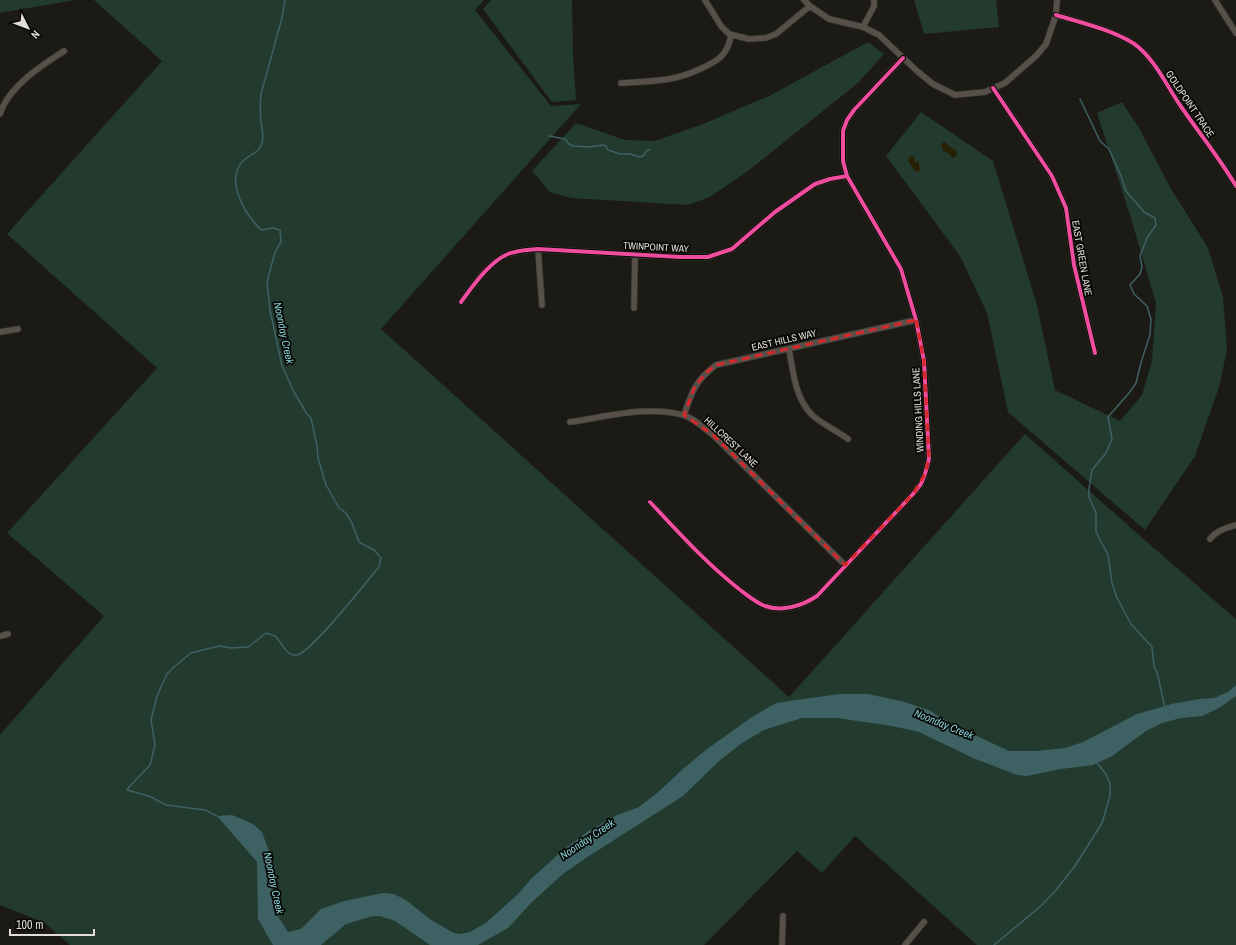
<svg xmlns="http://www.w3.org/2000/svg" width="1236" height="945" viewBox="0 0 1236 945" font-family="'Archivo Narrow',sans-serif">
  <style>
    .green { fill: #233a2f }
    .sand { fill: #272004 }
    .water { fill: #3e6163 }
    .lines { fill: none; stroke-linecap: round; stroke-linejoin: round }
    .stream { stroke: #3e6163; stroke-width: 1.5 }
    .street-casing { stroke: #363531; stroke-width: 7 }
    .street { stroke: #565049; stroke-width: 5.5 }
    .cycleway-casing { stroke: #070603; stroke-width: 6 }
    .cycleway { stroke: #ef4d9e; stroke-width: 4 }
    .marked { fill: none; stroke: #d62828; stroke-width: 3; stroke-dasharray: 8 5; stroke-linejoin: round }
    .labels { text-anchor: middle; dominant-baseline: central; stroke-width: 3.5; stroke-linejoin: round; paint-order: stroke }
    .street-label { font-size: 10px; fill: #e0ded7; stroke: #070603 }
    .water-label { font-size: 11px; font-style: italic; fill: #86d1d6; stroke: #070603 }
  </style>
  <rect width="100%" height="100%" fill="#1b1a15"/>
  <!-- green -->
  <path class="green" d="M0 0H75L0 13Z
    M94 0H484L475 10 551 106 581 104 381 329 789 697 1025 434 1148 543 1236 619V945H977L855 836 822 873 797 851 704 945H70L45 923 0 905V735L104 616 7 533 157 368 7 234 162 61Z
    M491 0H572L573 54 576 100 552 102 483 9Z
    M914 0H996L999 27 924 34Z
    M868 42 884 54 858 83 748 171 710 197 688 205 571 198 550 192 532 171 576 123 625 140 655 141 703 124 769 96Z
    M1122 102 1139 128 1170 187 1208 248 1223 297 1227 349 1220 384 1195 456 1145 530 1008 412 987 313 960 256 886 156 921 112 993 161 1037 305 1055 390 1120 421 1142 395 1152 361 1156 303 1130 215 1097 113Z"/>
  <!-- sand -->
  <path class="sand" d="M945 142 950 147 956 150 957 155 955 157 952 158 949 153 944 152 941 145 942 143Z
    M910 156 914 157 915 162 918 161 920 170 918 172 915 171 910 164 908 159Z"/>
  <!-- water -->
  <path class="water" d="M1236 685V696L1219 708 1202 716 1181 718 1162 723 1146 731 1112 756 1093 765 1061 769 1027 776 1017 775 973 758 919 732 892 726 837 718H802L764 730 742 743 719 761 683 796 586 858 563 874 531 903 508 928 478 945H430L395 921 380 916H373L346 924 321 945H273L258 919 257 862 217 816 232 815 253 824 262 832 275 868 274 886 279 918 288 932 301 929 321 909 344 901 383 893 394 894 406 900 431 920 454 933 461 934 470 932 487 922 518 894 532 878 562 851 587 832 617 815 639 807 657 793 683 769 707 749 752 717 776 703 839 694H868L905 702 931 711 951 724 1009 751H1036L1065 748 1083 742 1137 714 1165 706 1171 704 1200 699 1214 698 1228 692Z"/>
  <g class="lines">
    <!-- stream -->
    <path class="stream" d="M1080 99 1100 141 1109 149 1121 176 1126 191 1144 212 1155 218 1156 225 1147 238 1140 256 1142 267 1140 274 1130 285 1134 294 1147 306 1151 319 1150 335 1142 359 1136 383 1129 393 1108 417 1112 439 1106 453 1092 470 1089 489V497L1096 513V532L1108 555 1112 583 1117 598 1131 624 1152 647 1154 667 1157 672 1165 708
      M549 136 565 139 569 144 573 146 589 147 603 145 606 146 608 150 620 154H630L640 157 643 156 647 150H650
      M217 816 205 810 166 805 149 796 127 790 130 786 150 765 155 745 151 720 157 696 167 674 175 666 191 653 219 646 232 648 248 647 266 633C268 634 273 635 275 636 282 642 286 657 297 655 311 653 367 581 379 567L381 558 374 550 359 542 352 523 346 513 339 508 326 485 318 458 317 446 311 418 307 414 294 392 282 366 270 310 267 282 275 252 281 242 280 230 273 228 261 230C246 215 224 181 243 161 249 154 259 154 262 143 264 136 262 129 261 122 260 112 260 103 261 94L282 18 285 0
      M994 945 1041 906 1056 890 1075 866 1102 823 1110 796V784L1106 774 1097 763"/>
    <defs>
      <path id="street" d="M705 0 721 26 729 34 749 39 766 38 776 34 810 6
        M804 0 810 6 829 19 863 27 879 35 917 71 933 84 955 95 985 92 1005 83 1036 56 1046 44 1056 15 1057 0
        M1215 0 1236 33
        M1056 15C1082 23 1109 29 1133 43 1155 58 1167 87 1182 108 1200 134 1220 159 1236 186
        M863 27 874 6V0
        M621 83C650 81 673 82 700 69 718 61 728 55 731 35
        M993 88 1052 176 1066 208 1074 265 1095 353
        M0 114C8 87 41 66 64 51
        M538 249 542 305
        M461 302C473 286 489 262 508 254 518 250 528 250 538 249L680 257H708L732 249 775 212 815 184 830 179 847 176
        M634 308 635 254
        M0 332 18 329
        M789 349C793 371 795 398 812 415 822 424 837 431 848 439
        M684 415C692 391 696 380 716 365L916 320
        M570 422C606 417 648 405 683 415 695 418 704 429 713 435L845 565
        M650 502C678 532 706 563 739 589 747 595 755 602 765 606 782 612 802 606 817 596L913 494 921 484 925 474 929 459 924 361 916 320 901 269 847 176 843 161V131L847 120 854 110 903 58
        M1210 539C1217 530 1226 528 1236 525
        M0 636 8 634
        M782 945 783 916
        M905 945 924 922"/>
    </defs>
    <!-- street casing -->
    <use href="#street" class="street-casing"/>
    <!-- street -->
    <use href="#street" class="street"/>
    <defs>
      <path id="cycleway" d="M1056 15C1082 23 1109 29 1133 43 1155 58 1167 87 1182 108 1200 134 1220 159 1236 186
        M993 88 1052 176 1066 208 1074 265 1095 353
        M461 302C473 286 489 262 508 254 518 250 528 250 538 249L680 257H708L732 249 775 212 815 184 830 179 847 176
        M650 502C678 532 706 563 739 589 747 595 755 602 765 606 782 612 802 606 817 596L913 494 921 484 925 474 929 459 924 361 916 320 901 269 847 176 843 161V131L847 120 854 110 903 58"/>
    </defs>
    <!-- cycleway casing -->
    <use href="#cycleway" class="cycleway-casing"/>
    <!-- cycleway -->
    <use href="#cycleway" class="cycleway"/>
  </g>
  <!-- marked area -->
  <path class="marked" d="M916 320 924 361 929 459 925 474 913 494 845 565 713 435 684 415 695 386 708 371 716 365Z"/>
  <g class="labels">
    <!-- street labels -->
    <g class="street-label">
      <text transform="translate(1190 104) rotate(56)">GOLDPOINT TRACE</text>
      <text transform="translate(656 247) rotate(3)">TWINPOINT WAY</text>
      <text transform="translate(1082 258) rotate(80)">EAST GREEN LANE</text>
      <text transform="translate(784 340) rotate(-13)">EAST HILLS WAY</text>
      <text transform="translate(918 410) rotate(-93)">WINDING HILLS LANE</text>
      <text transform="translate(731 442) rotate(43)">HILLCREST LANE</text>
    </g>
    <!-- water labels -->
    <g class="water-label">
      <text transform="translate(284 333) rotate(78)">Noonday Creek</text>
      <text transform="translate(944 724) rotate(22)">Noonday Creek</text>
      <text transform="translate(587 839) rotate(-34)">Noonday Creek</text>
      <text transform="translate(274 883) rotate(78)">Noonday Creek</text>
    </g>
  </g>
  <!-- north arrow -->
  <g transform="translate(28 28) rotate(132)" stroke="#070603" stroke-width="3" paint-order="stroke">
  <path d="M0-3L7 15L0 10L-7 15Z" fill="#e0ded7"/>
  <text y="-6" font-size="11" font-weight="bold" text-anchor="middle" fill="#e0ded7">N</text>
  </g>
  <!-- scale -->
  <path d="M10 929v6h84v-6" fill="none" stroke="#e0ded7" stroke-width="2"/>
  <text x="16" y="929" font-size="12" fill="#e0ded7" stroke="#070603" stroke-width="3" paint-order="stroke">100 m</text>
</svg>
